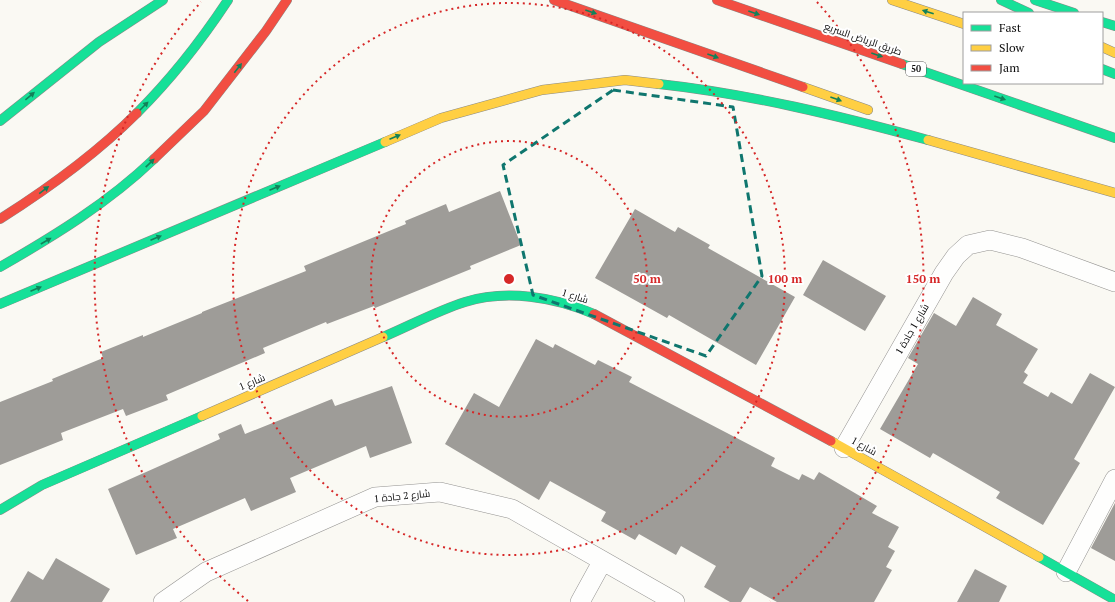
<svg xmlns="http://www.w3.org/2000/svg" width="1115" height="602" viewBox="0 0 1115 602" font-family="'PT Serif',Cairo,serif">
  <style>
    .building { fill: #9e9c98 }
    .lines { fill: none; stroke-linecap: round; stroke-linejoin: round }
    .street-casing { stroke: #949391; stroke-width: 20 }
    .fast-casing { stroke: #8a8a87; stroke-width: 10 }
    .slow-casing { stroke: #8a8a87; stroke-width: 10 }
    .jam-casing { stroke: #8a8a87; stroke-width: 10 }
    .street { stroke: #fefefd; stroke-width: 19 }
    .fast { stroke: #16e098; stroke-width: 9 }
    .slow { stroke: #ffcf43; stroke-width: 9 }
    .jam { stroke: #f24e42; stroke-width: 9 }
    .oneway { fill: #128159 }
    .marked { fill: none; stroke: #0f766e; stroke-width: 3; stroke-dasharray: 8 5; stroke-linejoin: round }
    .ring { fill: none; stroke: #d62828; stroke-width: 2; stroke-dasharray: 2 4 }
    .labels { text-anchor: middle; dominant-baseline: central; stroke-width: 4; stroke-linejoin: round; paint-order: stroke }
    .shield { fill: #fff; stroke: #565656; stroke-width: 1 }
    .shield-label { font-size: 9px; font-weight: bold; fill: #0d0d0d }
    .street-label { font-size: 10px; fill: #0d0d0d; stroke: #fff }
    .centre { fill: #d62828; stroke: #fff; stroke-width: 2 }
    .ring-label { font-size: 12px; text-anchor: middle; font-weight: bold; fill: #d62828; stroke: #fff; stroke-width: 4; stroke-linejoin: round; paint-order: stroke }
  </style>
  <rect width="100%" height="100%" fill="#faf9f3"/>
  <!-- building -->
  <path class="building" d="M500 191 521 245 470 266 471 269 375 308 374 306 327 324 326 322 263 348 265 353 166 395 168 400 126 416 123 409 61 433 63 440 0 465V402L53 381 52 379 103 358 101 352 143 335V337L202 313V312L306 271 304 266 406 224 405 221 446 204 449 212Z
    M635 209 675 232 678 227 710 245 708 248 795 297 756 365 669 315 667 318 595 278Z
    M823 260 886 296 865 331 803 295Z
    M973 297 1002 314 996 325 1038 349 1024 372 1028 375 1023 383 1048 397 1051 392 1072 404 1090 373 1115 387 1074 459 1080 463 1043 525 996 498 1000 492 933 453 930 458 880 429 918 364 908 358 934 313 956 326Z
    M536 339 553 348 555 344 595 365 598 360 632 377 629 382 775 458 771 466 799 480 802 474 814 480 819 472 877 506 872 513 899 527 888 547 895 551 886 567 892 570 874 602H777L750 587 741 602H730L704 587 716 566 681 546 676 555 639 534 635 540 601 521 606 512 550 481 539 500 445 444 474 393 499 407Z
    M392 386 412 443 370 458 366 446 290 478 296 492 251 511 245 498 173 529 177 538 136 555 108 489 220 439 218 434 241 424 245 434 332 399 335 406Z
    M1115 503V561L1091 548Z
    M56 558 110 589 102 602H10L28 571 43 580Z
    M975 569 1007 586 999 602H957Z"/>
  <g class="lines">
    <defs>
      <path id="street" d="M844 448 944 273 956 256 968 245 990 240 1022 248 1115 282
        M1066 572 1115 479
        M163 602 206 572 375 497 440 492 512 509 675 602
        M580 602 602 562"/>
      <path id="fast" d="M1001 0 1029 13
        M1035 0 1074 13
        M1102 22 1115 26
        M902 64 1115 138
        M1102 69 1115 74
        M659 84C750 94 840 116 928 140
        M137 113C172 78 201 41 228 0
        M0 121 99 42 163 0
        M0 267C54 236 108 203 154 159
        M0 304 385 142
        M383 337C409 326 439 310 465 302 506 289 555 297 594 314
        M0 510 42 485 202 416
        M1039 557 1115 600"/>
      <path id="slow" d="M892 0 964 24
        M1102 47 1115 53
        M803 87 868 110
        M928 140 1115 193
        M385 142 441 118 542 90 625 80 659 84
        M202 416 383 337
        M831 441 1039 557"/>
      <path id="jam" d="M554 0 803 87
        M717 0 902 64
        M154 159 204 111 266 31 287 0
        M0 219C49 188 96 154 137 113
        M594 314 831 441"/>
    </defs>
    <!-- street casing -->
    <use href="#street" class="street-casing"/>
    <!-- fast casing -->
    <use href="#fast" class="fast-casing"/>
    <!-- slow casing -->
    <use href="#slow" class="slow-casing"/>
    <!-- jam casing -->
    <use href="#jam" class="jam-casing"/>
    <!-- street -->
    <use href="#street" class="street"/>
    <!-- fast -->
    <use href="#fast" class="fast"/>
    <!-- slow -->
    <use href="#slow" class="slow"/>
    <!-- jam -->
    <use href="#jam" class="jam"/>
  </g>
  <!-- one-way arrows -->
  <defs><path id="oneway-solid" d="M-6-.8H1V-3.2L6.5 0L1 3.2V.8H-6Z"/></defs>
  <g class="oneway">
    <use href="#oneway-solid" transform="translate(591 12) rotate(19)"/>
    <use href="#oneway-solid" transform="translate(928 12) rotate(-162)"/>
    <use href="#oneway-solid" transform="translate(754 13) rotate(19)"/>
    <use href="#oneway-solid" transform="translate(877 55) rotate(19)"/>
    <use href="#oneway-solid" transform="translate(713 56) rotate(20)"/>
    <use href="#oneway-solid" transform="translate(238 68) rotate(-52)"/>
    <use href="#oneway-solid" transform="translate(30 96) rotate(-40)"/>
    <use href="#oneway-solid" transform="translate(1000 98) rotate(19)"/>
    <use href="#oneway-solid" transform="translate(836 99) rotate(20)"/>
    <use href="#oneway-solid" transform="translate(144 106) rotate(-45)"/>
    <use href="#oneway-solid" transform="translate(395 137) rotate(-23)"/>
    <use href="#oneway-solid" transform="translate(150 163) rotate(-44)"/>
    <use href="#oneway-solid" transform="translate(275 188) rotate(-23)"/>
    <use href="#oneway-solid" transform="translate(44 190) rotate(-37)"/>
    <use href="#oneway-solid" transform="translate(156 238) rotate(-23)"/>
    <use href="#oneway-solid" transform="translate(46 241) rotate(-30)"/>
    <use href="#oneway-solid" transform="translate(36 289) rotate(-23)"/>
  </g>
  <!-- marked area -->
  <path class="marked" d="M613 90 733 107 762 276 706 356 533 295 503 165Z"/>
  <!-- distance rings -->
  <g class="ring">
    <circle cx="509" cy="279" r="138"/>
    <circle cx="509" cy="279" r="276"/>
    <path d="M248 601A414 414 0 0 1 201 2M817 2A414 414 0 0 1 770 601"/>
  </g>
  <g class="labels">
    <!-- shield labels -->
    <rect class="shield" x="906" y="62" width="20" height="14" rx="3"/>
    <g class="shield-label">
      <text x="916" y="69">50</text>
    </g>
    <!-- street labels -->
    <g class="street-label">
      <text transform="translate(863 39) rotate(19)">طريق الرياض السريع</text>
      <text transform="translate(575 296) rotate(18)">شارع 1</text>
      <text transform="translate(912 329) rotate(-60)">شارع 1 جادة 1</text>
      <text transform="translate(252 382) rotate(-23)">شارع 1</text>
      <text transform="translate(864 446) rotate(29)">شارع 1</text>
      <text transform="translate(402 496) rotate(-6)">شارع 2 جادة 1</text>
    </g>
  </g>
  <circle cx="509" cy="279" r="6" class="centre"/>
  <g class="ring-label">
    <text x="647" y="283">50 m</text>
    <text x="785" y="283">100 m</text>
    <text x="923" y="283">150 m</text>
  </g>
  <!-- legend -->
  <rect x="963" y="12" width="140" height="72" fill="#ffffff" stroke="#9e9e9e"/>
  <rect x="971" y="25" width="20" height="6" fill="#16e098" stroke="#9e9e9e"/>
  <text x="999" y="32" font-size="12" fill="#0d0d0d">Fast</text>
  <rect x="971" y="45" width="20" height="6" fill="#ffcf43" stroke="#9e9e9e"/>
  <text x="999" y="52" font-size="12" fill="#0d0d0d">Slow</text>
  <rect x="971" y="65" width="20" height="6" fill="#f24e42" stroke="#9e9e9e"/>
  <text x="999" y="72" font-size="12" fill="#0d0d0d">Jam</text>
</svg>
